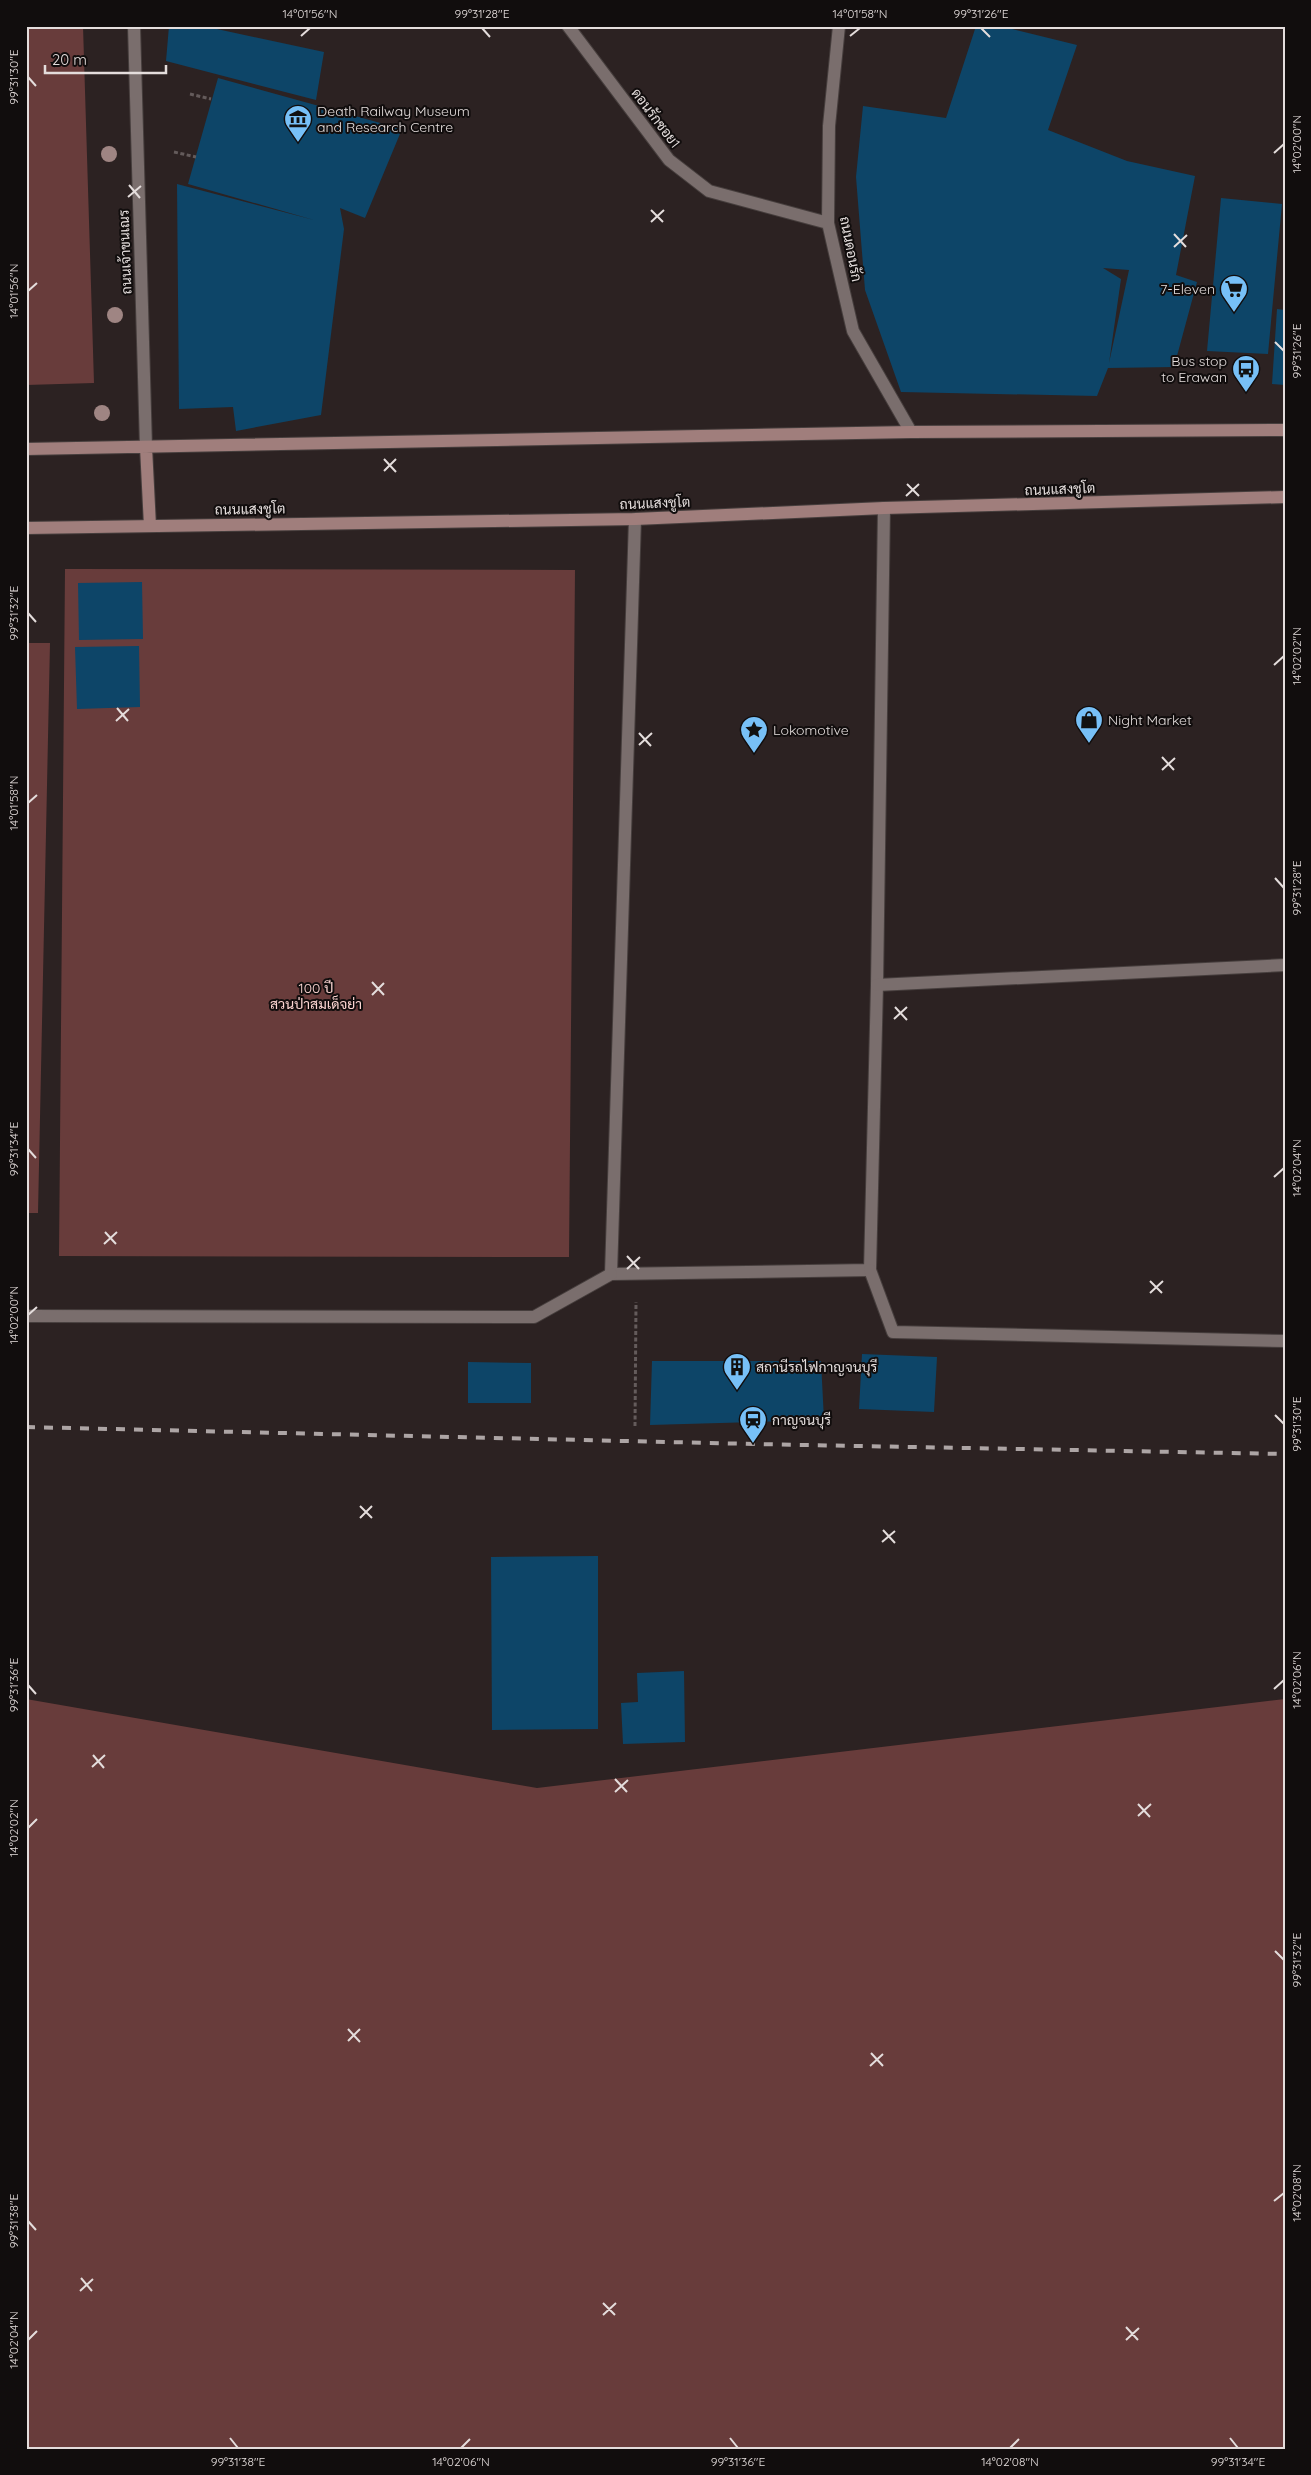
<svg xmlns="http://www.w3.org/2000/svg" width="1311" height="2475" viewBox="0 0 1311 2475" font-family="Quicksand,Sarabun,sans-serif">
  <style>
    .green { fill: #683c3b }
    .building { fill: #0d4568; fill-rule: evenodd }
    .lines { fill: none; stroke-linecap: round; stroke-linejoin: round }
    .lane-casing { stroke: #463e3d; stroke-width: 14 }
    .street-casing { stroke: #463e3d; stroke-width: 14 }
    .secondary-casing { stroke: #463e3d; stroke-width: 14 }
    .path { stroke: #645b5b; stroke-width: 3; stroke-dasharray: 4 2.5; stroke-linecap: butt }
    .lane { stroke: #7a6e6d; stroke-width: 12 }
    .street { stroke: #7a6e6d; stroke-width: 12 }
    .secondary { stroke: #a07e7c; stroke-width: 12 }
    .rail { stroke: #ada5a5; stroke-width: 4; stroke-dasharray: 9 9; stroke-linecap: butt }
    .tree { fill: #9f8583 }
    .ticks { fill: none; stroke: #e4dddc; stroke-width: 2 }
    .labels { text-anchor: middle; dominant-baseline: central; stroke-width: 4; stroke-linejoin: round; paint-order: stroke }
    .poi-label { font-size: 14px; fill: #e4dddc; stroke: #110d0d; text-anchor: start }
    .street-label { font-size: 14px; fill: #e4dddc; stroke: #110d0d }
    .park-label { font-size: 14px; fill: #fdd6d3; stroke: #110d0d }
    .neatline { fill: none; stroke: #e4dddc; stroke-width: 2 }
    .ticks-label { font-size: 12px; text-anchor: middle; fill: #e4dddc }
  </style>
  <rect width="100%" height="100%" fill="#2c2222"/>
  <!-- green -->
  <path class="green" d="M26 26H83L94 383 26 385Z
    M65 569 575 570 569 1257 59 1256Z
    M26 643H50L38 1213H26Z
    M26 1699 537 1788 1285 1699V2449H26Z"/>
  <!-- building -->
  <path class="building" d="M169 26H203L324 52 316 100 166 61Z
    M976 26H1000L1077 45 1048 130 1127 161 1195 176 1176 275 1197 282 1174 367 1108 368 1097 396 901 392 865 290 856 177 863 106 946 118ZM1103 268 1129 270 1109 363 1121 279Z
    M218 78 402 129 365 218 340 208 344 229 321 415 236 431 233 407 179 409 177 184 314 220 188 184Z
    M1221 198 1282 204 1268 354 1207 351Z
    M1277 309 1285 310V385L1272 384Z
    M142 582 143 639 79 640 78 583Z
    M139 646 140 707 77 709 75 647Z
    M862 1354 937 1357 934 1412 859 1409Z
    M652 1361H821L824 1420 650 1425Z
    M468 1362 531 1363V1403H468Z
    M598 1556V1729L492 1730 491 1557Z
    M684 1671 685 1742 623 1744 621 1703 638 1702 637 1673Z"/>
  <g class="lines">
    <defs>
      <path id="lane" d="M635 519 611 1274 870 1270 877 985 884 508"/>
      <path id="street" d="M134 26 146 447
        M568 26 669 160 709 191 828 223
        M839 26 829 126 828 223 853 331 911 432
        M877 985 1285 965
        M870 1270 893 1332 1285 1341
        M26 1316 534 1317 611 1274"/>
      <path id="secondary" d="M146 447 150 526
        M26 449 911 432 1285 430
        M26 528 635 519 884 508 1285 497"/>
    </defs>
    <!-- lane casing -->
    <use href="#lane" class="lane-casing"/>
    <!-- street casing -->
    <use href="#street" class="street-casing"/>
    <!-- secondary casing -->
    <use href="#secondary" class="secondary-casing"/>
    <!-- path -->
    <path class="path" d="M190 94 211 99
      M174 152 196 157
      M635 1426 636 1302"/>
    <!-- lane -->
    <use href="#lane" class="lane"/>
    <!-- street -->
    <use href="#street" class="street"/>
    <!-- secondary -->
    <use href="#secondary" class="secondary"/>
    <!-- rail -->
    <path class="rail" d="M26 1427 753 1444 1285 1454"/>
  </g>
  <!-- trees -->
  <g class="tree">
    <circle cx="109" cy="154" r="8"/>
    <circle cx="115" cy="315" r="8"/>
    <circle cx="102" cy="413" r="8"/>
  </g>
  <!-- ticks -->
  <path class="ticks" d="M482 28 490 37M981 28 990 37M301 36 310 28M850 36 860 28M28 77 36 86M1274 153 1284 144M129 185 140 198M128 197 141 186M651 210 663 222M651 222 664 210M1174 234 1186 247M1174 247 1187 235M28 291 37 283M1275 342 1284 351M384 459 396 472M384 471 396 459M907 484 919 496M906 496 919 484M28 613 36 622M1274 665 1284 656M117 708 128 721M116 721 129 709M639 733 651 746M639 745 652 733M1162 757 1174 770M1162 770 1175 758M28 803 37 795M1275 878 1284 888M372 982 384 995M372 995 384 983M895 1007 907 1020M894 1019 907 1007M28 1149 36 1158M1274 1177 1284 1168M105 1232 116 1244M104 1244 117 1232M627 1256 639 1269M627 1269 640 1257M1150 1281 1162 1293M1150 1293 1163 1281M28 1315 37 1307M1275 1415 1284 1424M360 1506 372 1518M360 1518 372 1506M883 1530 895 1543M882 1542 895 1531M28 1685 36 1694M1274 1689 1284 1680M93 1755 104 1768M92 1767 105 1755M615 1779 627 1792M615 1792 628 1780M1138 1804 1150 1817M1138 1816 1151 1804M28 1828 37 1819M1275 1951 1284 1960M348 2029 360 2042M348 2041 360 2029M871 2053 883 2066M870 2066 883 2054M1274 2201 1284 2193M28 2221 36 2230M81 2278 92 2291M80 2291 93 2279M603 2303 615 2315M603 2315 616 2303M1126 2327 1138 2340M28 2340 37 2331M1126 2340 1139 2328M230 2438 238 2448M730 2438 738 2448M1230 2438 1238 2448M461 2448 470 2439M1010 2448 1019 2439"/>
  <!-- icons -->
  <defs>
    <symbol id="museum-pin" viewBox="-11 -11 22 30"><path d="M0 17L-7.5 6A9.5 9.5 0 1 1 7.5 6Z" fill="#77c0f7" stroke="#110d0d"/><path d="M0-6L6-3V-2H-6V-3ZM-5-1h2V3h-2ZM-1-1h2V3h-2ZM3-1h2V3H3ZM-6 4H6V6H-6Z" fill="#111"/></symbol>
    <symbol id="supermarket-pin" viewBox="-11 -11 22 30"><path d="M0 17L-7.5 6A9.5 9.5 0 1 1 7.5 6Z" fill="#77c0f7" stroke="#110d0d"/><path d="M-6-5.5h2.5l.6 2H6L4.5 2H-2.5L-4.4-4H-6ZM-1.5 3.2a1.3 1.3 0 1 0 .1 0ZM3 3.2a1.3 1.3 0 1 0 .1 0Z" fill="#111"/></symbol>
    <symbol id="bus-pin" viewBox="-11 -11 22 30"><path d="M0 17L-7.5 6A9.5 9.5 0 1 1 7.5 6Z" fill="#77c0f7" stroke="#110d0d"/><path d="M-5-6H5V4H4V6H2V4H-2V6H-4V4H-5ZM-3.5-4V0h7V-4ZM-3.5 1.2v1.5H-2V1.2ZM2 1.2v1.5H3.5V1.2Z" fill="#111"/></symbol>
    <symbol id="shop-pin" viewBox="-11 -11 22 30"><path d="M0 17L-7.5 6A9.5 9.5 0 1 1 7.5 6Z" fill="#77c0f7" stroke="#110d0d"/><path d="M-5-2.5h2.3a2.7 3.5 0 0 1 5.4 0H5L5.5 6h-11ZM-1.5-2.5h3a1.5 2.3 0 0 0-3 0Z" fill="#111"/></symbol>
    <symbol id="sight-pin" viewBox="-11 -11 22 30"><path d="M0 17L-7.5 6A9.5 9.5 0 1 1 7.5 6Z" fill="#77c0f7" stroke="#110d0d"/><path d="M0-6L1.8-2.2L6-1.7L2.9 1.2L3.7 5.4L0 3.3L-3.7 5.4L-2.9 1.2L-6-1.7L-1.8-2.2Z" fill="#111"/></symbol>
    <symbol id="building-pin" viewBox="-11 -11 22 30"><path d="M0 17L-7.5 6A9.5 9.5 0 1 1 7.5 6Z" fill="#77c0f7" stroke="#110d0d"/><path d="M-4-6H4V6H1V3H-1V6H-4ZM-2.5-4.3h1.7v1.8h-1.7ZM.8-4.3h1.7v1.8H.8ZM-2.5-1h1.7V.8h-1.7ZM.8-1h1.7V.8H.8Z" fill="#111"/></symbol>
    <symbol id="station-pin" viewBox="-11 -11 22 30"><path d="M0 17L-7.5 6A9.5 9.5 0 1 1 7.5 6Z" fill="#77c0f7" stroke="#110d0d"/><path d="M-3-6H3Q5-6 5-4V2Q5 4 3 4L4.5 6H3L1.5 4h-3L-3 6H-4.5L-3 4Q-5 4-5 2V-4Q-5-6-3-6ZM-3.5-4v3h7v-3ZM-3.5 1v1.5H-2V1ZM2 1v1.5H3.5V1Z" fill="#111"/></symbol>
  </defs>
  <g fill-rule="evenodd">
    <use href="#museum-pin" x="282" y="103" width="32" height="43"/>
    <use href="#supermarket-pin" x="1218" y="273" width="32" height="43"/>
    <use href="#bus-pin" x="1230" y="353" width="32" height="43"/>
    <use href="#shop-pin" x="1073" y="704" width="32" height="43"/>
    <use href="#sight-pin" x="738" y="714" width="32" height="43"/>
    <use href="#building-pin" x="721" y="1351" width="32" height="43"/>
    <use href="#station-pin" x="737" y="1404" width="32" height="43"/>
  </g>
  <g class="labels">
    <!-- poi labels -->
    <g class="poi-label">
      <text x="317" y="111">Death Railway Museum<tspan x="317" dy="16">and Research Centre</tspan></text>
      <text x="1215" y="289" text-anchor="end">7-Eleven</text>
      <text x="1227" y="361" text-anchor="end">Bus stop<tspan x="1227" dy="16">to Erawan</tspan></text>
      <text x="1108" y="720">Night Market</text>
      <text x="773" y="730">Lokomotive</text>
      <text x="756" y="1367">สถานีรถไฟกาญจนบุรี</text>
      <text x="772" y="1420">กาญจนบุรี</text>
    </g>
    <!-- street labels -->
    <g class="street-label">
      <text transform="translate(656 118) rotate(53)">ดอนรักซอย1</text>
      <text transform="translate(851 249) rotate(79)">ถนนดอนรัก</text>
      <text transform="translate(125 252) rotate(-92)">ถนนเจ้าขนเณร</text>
      <text transform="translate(1060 489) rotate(-2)">ถนนแสงชูโต</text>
      <text transform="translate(655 503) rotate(-2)">ถนนแสงชูโต</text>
      <text transform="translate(250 509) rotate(-1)">ถนนแสงชูโต</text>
    </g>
    <!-- park labels -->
    <g class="park-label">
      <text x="316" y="988">100 ปี<tspan x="316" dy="16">สวนป่าสมเด็จย่า</tspan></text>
    </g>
  </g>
  <!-- border -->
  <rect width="1311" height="2475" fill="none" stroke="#110d0d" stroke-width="55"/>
  <!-- scale -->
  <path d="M45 65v8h121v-8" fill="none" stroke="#e4dddc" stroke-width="2.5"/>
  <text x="52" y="65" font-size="15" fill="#e4dddc" stroke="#110d0d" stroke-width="4" paint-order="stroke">20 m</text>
  <rect x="28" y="28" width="1256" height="2420" class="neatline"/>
  <g class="ticks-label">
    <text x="310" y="18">14°01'56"N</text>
    <text x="482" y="18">99°31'28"E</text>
    <text x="860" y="18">14°01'58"N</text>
    <text x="981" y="18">99°31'26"E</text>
    <text transform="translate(14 77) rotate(-90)" y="4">99°31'30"E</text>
    <text transform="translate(1297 144) rotate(-90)" y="4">14°02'00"N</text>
    <text transform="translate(14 291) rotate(-90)" y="4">14°01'56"N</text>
    <text transform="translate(1297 351) rotate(-90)" y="4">99°31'26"E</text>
    <text transform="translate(14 613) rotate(-90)" y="4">99°31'32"E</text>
    <text transform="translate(1297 656) rotate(-90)" y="4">14°02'02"N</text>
    <text transform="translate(14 803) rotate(-90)" y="4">14°01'58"N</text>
    <text transform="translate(1297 888) rotate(-90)" y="4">99°31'28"E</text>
    <text transform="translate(14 1149) rotate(-90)" y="4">99°31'34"E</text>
    <text transform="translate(1297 1168) rotate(-90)" y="4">14°02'04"N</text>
    <text transform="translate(14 1315) rotate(-90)" y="4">14°02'00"N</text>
    <text transform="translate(1297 1424) rotate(-90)" y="4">99°31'30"E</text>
    <text transform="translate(1297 1680) rotate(-90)" y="4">14°02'06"N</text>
    <text transform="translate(14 1685) rotate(-90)" y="4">99°31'36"E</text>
    <text transform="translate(14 1828) rotate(-90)" y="4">14°02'02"N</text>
    <text transform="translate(1297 1960) rotate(-90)" y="4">99°31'32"E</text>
    <text transform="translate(1297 2193) rotate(-90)" y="4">14°02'08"N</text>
    <text transform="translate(14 2221) rotate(-90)" y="4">99°31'38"E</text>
    <text transform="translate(14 2340) rotate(-90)" y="4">14°02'04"N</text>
    <text x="238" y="2466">99°31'38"E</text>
    <text x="461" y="2466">14°02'06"N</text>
    <text x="738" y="2466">99°31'36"E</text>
    <text x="1010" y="2466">14°02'08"N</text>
    <text x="1238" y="2466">99°31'34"E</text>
  </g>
</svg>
